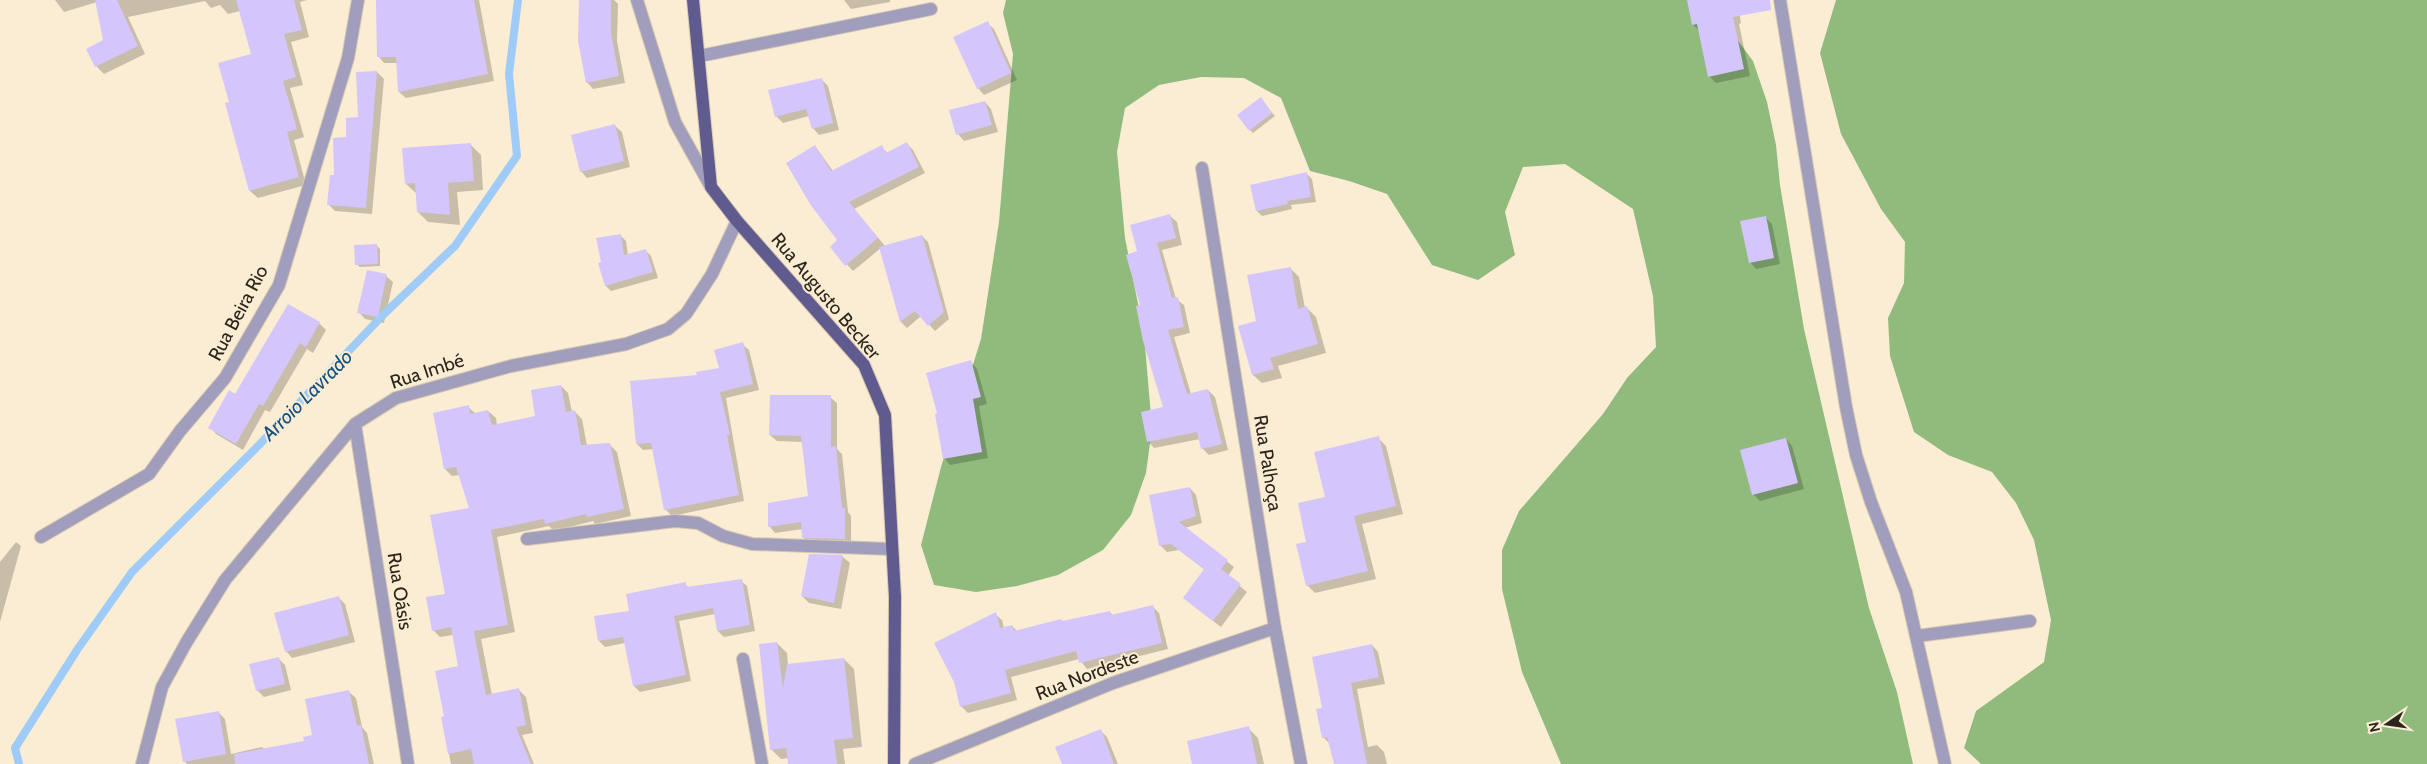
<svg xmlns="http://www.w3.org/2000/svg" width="2427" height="764" viewBox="0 0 2427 764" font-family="Cabin,sans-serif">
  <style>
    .forest { fill: #91bb7d }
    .shadow { fill: #0003 }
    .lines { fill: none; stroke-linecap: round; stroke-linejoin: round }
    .stream { stroke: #9ecbf7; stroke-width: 8 }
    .building { fill: #d4c5fd }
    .minor-casing { stroke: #d6c9b2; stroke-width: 14 }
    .major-casing { stroke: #d6c9b2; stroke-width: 14 }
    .minor { stroke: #a09ebc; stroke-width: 12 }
    .major { stroke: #605b8f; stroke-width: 12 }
    .labels { text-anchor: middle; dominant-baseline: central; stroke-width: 4; stroke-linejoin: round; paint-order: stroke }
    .street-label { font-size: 19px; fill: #2b251c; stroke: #fbedd3 }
    .water-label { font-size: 20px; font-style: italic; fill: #135081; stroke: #fbedd3 }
  </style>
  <rect width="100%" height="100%" fill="#fbedd3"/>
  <!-- forest -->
  <path class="forest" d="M1006 0H1698L1727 26 1753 61 1767 102 1776 145 1780 185 1804 329 1869 608 1897 692 1913 764H1561L1522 672 1502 589V550L1519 511 1603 414 1627 378 1656 347 1653 296 1633 209 1565 164 1523 167 1505 212 1515 255 1478 280 1432 265 1387 194 1349 181 1310 171 1281 98 1244 78 1201 77 1159 85 1125 108 1117 152 1125 238 1144 334 1152 428 1146 473 1131 515 1103 550 1058 575 1017 586 976 592 934 585 921 545 941 467 981 339 999 222 1013 54 1003 13Z
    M1836 0H2427V764H1981L1964 748 1976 711 2044 662 2051 620 2034 540 2016 503 1992 472 1948 455 1914 432 1890 356 1888 318 1904 283 1905 242 1881 209 1841 134 1820 53Z"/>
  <!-- shadow -->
  <path class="shadow" d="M55 0H307L300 2 309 37 291 42 303 85 290 88 304 137 294 140 306 185 258 198 250 191 230 103 252 55 240 11 228 14 220 5 211 8 205 1 128 17 145 54 104 74 96 66 105 41 97 2 64 12Z
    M377 0H479L494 81 406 98 399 92 397 63H384L378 56Z
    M580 0H614L618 4 617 41 625 83 593 89 587 82Z
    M844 0H890V2L851 9Z
    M1688 0H1737L1741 23 1739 24 1750 76 1716 83 1709 76 1700 31 1693 25Z
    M987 23 994 29 1017 80 984 95 978 88Z
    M377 72 384 79 372 214 335 211 328 204 348 138 359 119 357 73Z
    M821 79 828 86 839 130 819 135 813 128 809 116 783 123 776 116Z
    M985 102 991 109 998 132 964 141 958 134Z
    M1263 102 1275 116 1253 133 1250 130Z
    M615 126 622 132 630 167 587 178 581 171Z
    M907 144 913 150 925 173 854 209 885 246 922 236 928 242 949 319 935 331 921 316 907 328 901 322 881 248 853 271 831 247 839 240 815 146 833 171 881 147 888 153Z
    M471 145 481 155 483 190 457 192 460 225 428 222 418 212 417 194 406 184Z
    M1307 174 1312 179 1316 202 1291 205 1292 209 1262 216 1257 211Z
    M1170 216 1177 222 1182 245 1162 250 1176 299 1184 305 1190 333 1174 337 1191 394 1208 390 1215 397 1228 450 1209 455 1202 448 1200 439 1154 448 1148 441 1164 408 1142 306 1139 252Z
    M1765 217 1772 224 1780 264 1756 269 1750 262Z
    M620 235 626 241 628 255 645 250 651 256 658 278 611 291 606 286 602 263Z
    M377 246 380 249V266L360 267 356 264Z
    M1290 268 1299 277 1305 308H1307L1316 317 1326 353 1278 366 1282 378 1262 383 1253 375 1258 322Z
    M386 276 393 282 384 323 365 319 359 312Z
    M288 306 319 323 326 330 313 353 307 349 270 412 265 410 243 450 216 434 210 427 236 395Z
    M742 344 749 350 759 390 726 398 744 501 672 516 665 509 654 449 643 450 637 444 698 376 721 369Z
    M971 362 977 369 987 404 979 406 988 458 950 465 944 458Z
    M561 386 568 393 572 412 574 411 582 419 587 446 609 444 617 452 631 516 595 524 593 521 554 531 549 526 497 537 515 632 481 639 492 695 519 690 526 697 533 733 522 735 534 764H451L442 718 445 717 460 667 453 635 440 637 433 630 447 595 470 508 460 475 452 476 445 469 468 407 476 414 488 411 496 418 497 426 537 417Z
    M830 397 837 403V449L842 454 848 512 851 516V545L810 544 803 537V529L775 533 769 526 809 497 803 442 777 441 770 435Z
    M1378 438 1386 446 1403 514 1362 524 1376 579 1315 593 1307 585 1308 543 1327 498Z
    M1786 439 1792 446 1804 489 1760 501 1753 494Z
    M1190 488 1196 495 1202 523 1185 528 1234 567 1228 576 1247 592 1221 627 1191 604 1205 570 1179 550 1167 552 1160 545Z
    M16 542 21 546 0 622V562Z
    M810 555 843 557 850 563 841 609 809 603 802 596Z
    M741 581 747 586 755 631 724 637 718 631 715 614 679 621 691 681 640 692 634 686 625 643 605 647 599 641 631 612 685 584 689 588Z
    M338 597 345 604 355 642 292 658 286 651Z
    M1152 606 1159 613 1168 649 1087 669 1079 659 1011 677 1017 700 968 713 961 706 995 614 1002 620 1004 628 1012 626 1018 632 1110 612 1113 616Z
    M777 643 787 653 788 665 844 659 854 669 862 747 843 749 845 764H789L788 758 781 759 771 749Z
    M1372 645 1378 652 1385 684 1357 689 1368 747 1377 745 1384 752 1387 764H1336L1330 744 1323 737 1324 709Z
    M278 658 285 665 291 690 264 697 257 690Z
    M349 692 356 698 362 727 367 733 374 764H187L184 761 218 712 225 719 231 754 262 747 264 749 305 742 313 736Z
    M1248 728 1258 738 1264 764H1194Z
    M1101 731 1107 737 1118 764H1063Z"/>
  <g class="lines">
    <!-- stream -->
    <path class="stream" d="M19 764 15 748 77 650 132 572 258 446 385 313 455 246 517 156 509 74 518 0"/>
  </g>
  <!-- building -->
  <path class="building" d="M95 0H117L138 46 95 67 86 49 103 40Z
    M236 0H294L302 30 284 34 296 77 283 81 297 129 287 132 299 177 249 191 225 103 229 102 218 63 251 54Z
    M376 0H474L488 74 398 92 396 57H377Z
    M579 0H611V33L619 76 586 83 578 41Z
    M1687 0H1770L1771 10 1733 17 1744 69 1708 77 1697 24 1692 25Z
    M988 21 1011 73 977 89 953 37Z
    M377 71 366 208 327 205 330 175H334L333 138 346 137V118L358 117 356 72Z
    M822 78 833 123 812 129 806 109 775 117 768 90Z
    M1261 97 1272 113 1249 131 1237 115Z
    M985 101 992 125 956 135 949 110Z
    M615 124 624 161 580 172 571 135Z
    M907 142 919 167 849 202 878 238 845 266 830 247 837 240 810 204 786 163 815 145 831 171 882 145 886 153Z
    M471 143 474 181 448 183 450 215 417 212 415 183 405 184 402 148Z
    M1307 172 1311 197 1287 201 1288 204 1256 211 1250 185Z
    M1170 214 1176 238 1157 243 1172 298 1178 297 1184 327 1168 330 1187 394 1208 389 1222 444 1201 449 1197 432 1147 442 1141 412 1163 407 1143 341 1136 306 1140 305 1126 255 1137 251 1130 225Z
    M1766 216 1774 258 1749 263 1740 221Z
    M621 234 624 255 646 249 653 272 605 286 598 263 601 262 596 238Z
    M922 235 944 312 928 326 915 311 900 322 879 247Z
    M377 244 378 264 355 265 354 245Z
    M1291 267 1298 309 1307 306 1318 344 1270 358 1274 369 1252 375 1238 326 1256 321 1247 275Z
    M367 270 387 274 378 317 357 313Z
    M288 304 320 322 306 347 300 343 263 406 259 404 236 444 208 428 229 390 235 394Z
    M743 342 753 384 720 392 730 435H727L739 495 664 510 651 443 636 444 630 381 697 375 696 372 719 368 714 350Z
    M971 360 981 397 973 399 982 452 943 459 935 414 937 413 926 373Z
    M561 385 566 412 575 410 581 445 610 443 624 509 587 517 586 514 545 524 544 519 491 530 508 625 474 631 476 643 486 695 519 688 526 725 516 727 531 764H474L471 749 448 754 441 717 444 716 435 671 458 666 451 627 432 631 426 597 445 594 430 515 469 508 456 467 444 469 433 413 469 405 470 414 488 410 492 425 535 416 531 390Z
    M770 395H831V447L836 446 842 508H845V539L802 538 801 522 768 527V503L808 496 801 436 769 435Z
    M1379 436 1396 506 1354 516 1368 571 1306 586 1296 544 1306 542 1298 503 1325 497 1314 452Z
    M1786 438 1798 483 1752 495 1740 450Z
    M1190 487 1196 516 1179 522 1228 560 1221 569 1241 584 1213 621 1183 598 1204 569 1171 544 1159 546 1149 495Z
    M809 554 843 555 834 603 801 596Z
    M742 579 750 625 717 631 713 608 674 616 686 675 633 686 623 637 598 641 594 616 629 611 626 594 686 582V587Z
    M339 596 349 635 285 652 274 613Z
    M1153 605 1162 643 1079 663 1076 651 1005 670 1011 693 960 707 954 682 934 643 996 612 1000 628 1012 625 1014 631 1061 619 1062 621 1110 611 1111 615Z
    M777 642 783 688 787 664 844 658 853 738 834 740 837 764H788L786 748 770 750 759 644Z
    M1372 644 1379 677 1351 683 1367 764H1334L1327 737 1322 738 1316 709 1322 708 1312 657Z
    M279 657 285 684 256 691 249 664Z
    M349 690 357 726 361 725 369 764H235L234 754 304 741 303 737 312 735 305 699Z
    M219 711 226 754 183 762 175 719Z
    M1249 726 1257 764H1192L1187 741Z
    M1101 729 1114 764H1062L1055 747Z"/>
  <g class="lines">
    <defs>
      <path id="minor" d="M637 0 675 122 711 187
        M1780 0 1846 407 1856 455 1871 502 1906 592 1945 764
        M700 56 931 9
        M1202 168 1275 628 1301 764
        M355 424 408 764
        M41 537 149 474 180 431 225 378 279 285 348 58 358 0
        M527 539 675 521 698 523 723 536 752 544 891 549
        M1917 636 2030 621
        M743 659 762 764
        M142 764 162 687 186 643 225 580 355 424 396 398 511 366 626 344 668 329 686 314 712 274 737 221
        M915 764 1113 683 1275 628"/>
      <path id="major" d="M693 0 711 187 737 221 864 365 885 415 895 597 894 764"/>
    </defs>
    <!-- minor casing -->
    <use href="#minor" class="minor-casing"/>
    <!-- major casing -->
    <use href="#major" class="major-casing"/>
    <!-- minor -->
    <use href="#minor" class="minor"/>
    <!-- major -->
    <use href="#major" class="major"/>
  </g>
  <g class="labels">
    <!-- street labels -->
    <g class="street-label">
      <text transform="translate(826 296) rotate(50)">Rua Augusto Becker</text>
      <text transform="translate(238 313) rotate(-62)">Rua Beira Rio</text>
      <text transform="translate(427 371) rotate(-18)">Rua Imbé</text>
      <text transform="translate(1268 463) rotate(81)">Rua Palhoça</text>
      <text transform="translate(400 591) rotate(81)">Rua Oásis</text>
      <text transform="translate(1087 675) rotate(-21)">Rua Nordeste</text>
    </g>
    <!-- water labels -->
    <g class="water-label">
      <text transform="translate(307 395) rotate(-45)">Arroio Lavrado</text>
    </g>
  </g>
  <!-- north arrow -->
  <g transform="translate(2387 724) rotate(257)" stroke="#fbedd3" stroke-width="4" paint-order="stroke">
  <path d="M0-4L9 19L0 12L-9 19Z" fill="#2b251c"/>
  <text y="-8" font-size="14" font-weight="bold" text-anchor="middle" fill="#2b251c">N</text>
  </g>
</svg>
